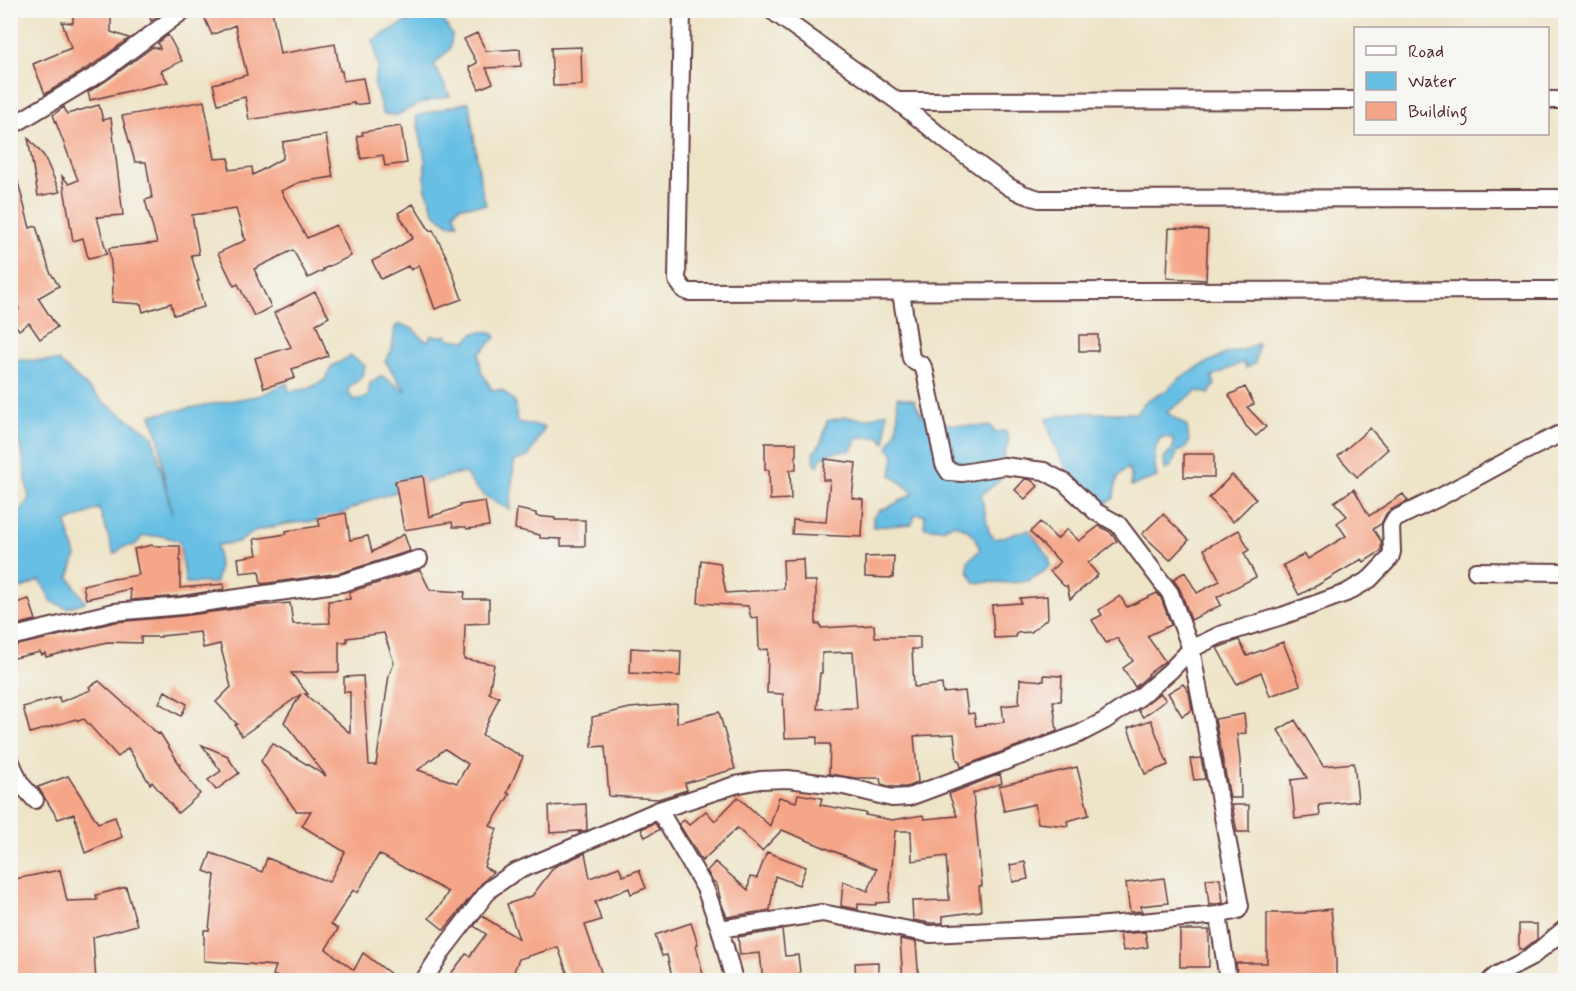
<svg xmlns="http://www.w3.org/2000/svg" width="1576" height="991" viewBox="0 0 1576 991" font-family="Mynerve,sans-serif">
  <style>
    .water { fill: #67bfe4; stroke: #586f88; stroke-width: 1.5 }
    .building { fill: #f5a688; fill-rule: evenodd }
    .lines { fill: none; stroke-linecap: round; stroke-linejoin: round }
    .street-casing { stroke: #633d43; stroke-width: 20 }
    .street { stroke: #fff; stroke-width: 16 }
  </style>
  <rect width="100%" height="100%" fill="#f6f6f2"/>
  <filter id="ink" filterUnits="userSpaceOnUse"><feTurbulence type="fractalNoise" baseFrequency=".0167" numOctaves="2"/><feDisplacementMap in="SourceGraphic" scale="12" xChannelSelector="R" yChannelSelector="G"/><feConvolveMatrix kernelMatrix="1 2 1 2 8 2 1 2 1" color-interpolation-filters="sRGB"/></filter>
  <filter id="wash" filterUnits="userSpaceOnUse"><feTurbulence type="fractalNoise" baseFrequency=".008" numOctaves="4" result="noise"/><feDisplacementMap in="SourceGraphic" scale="24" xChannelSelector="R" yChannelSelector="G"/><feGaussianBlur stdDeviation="1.35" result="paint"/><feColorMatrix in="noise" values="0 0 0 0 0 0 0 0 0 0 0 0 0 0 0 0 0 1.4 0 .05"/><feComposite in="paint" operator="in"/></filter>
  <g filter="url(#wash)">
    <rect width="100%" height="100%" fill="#eee4c8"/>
    <!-- water -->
    <path class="water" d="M426 11H438L452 35 450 49 434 65 450 96 421 103 397 115 383 114 374 82 378 68 373 40Z
      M469 102 481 187 486 205 460 206 454 212 458 224H448L434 212 425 186V159L416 116Z
      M400 324 413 329 423 339 429 341 430 336H448L449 339 466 341C473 331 480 331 491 332L496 337 479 354 481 371 492 390H502L515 402 517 422 545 427 529 456 514 462 510 510 485 496 474 486 465 473 451 475 370 500 328 520 292 523 257 530 239 542 217 545 219 567 216 583H186L179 541 163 536H143L135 545 123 547 114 554 99 508 66 523 76 556 69 577 85 602 67 608 52 602 40 580 11 593 10 528 13 521 29 499 23 456 16 433H11V360L58 361 105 403 153 436 172 514 163 470 159 439 151 415 262 395 287 383 289 391 308 389 325 380 332 366 351 356 365 366 361 378 349 387V394L354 400 368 397 370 383 382 376 406 392 385 361 392 350 395 327Z
      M1258 343 1255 363 1246 368 1243 362 1212 377 1215 384 1209 394 1197 391 1167 412C1172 418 1181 421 1187 426L1189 443 1182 451 1178 450 1172 466 1165 470 1164 458 1173 449V438L1161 437C1152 450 1154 463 1157 477L1131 486V476L1128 468C1116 474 1115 485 1114 498L1096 510 1076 487 1054 444 1046 419 1074 413H1136L1147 400 1166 391 1180 378 1204 364 1228 353 1246 349Z
      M897 397 914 400C917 407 919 412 925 417 936 425 977 427 991 426L994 432 1005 431 1009 440 1003 458 1004 472 999 481 981 495 989 532 995 539 1029 530 1049 557 1050 566C1023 592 1006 579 975 583L968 571V561L980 550C974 533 971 530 953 524L942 529 924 527 925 515 915 514 912 524 873 527V517L879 511 895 504 914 493 891 475 894 457 891 450 888 449C889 442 894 438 896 431 899 420 898 409 897 397Z
      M887 412C885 422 888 434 885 443L880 437H862L856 438 855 444 850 451C838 450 830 452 821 458L818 466 815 463 813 453C822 446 825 432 827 421L845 417 866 419Z"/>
    <g id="blocks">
      <!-- building -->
      <path class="building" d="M73 10H111V32L129 38 94 64 45 94 33 64 71 48 62 22 73 23Z
        M148 10H166L151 21Z
        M201 10H272L280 54 335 44 340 71H342L343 81 363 78 368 103 354 105V103L249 120 245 97 218 104 213 84 247 75 235 25 212 35Z
        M477 33 486 51 520 49 521 66 486 68 493 83 479 89 469 67 477 63 464 39Z
        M168 35 182 61 161 71 168 82 90 100 88 92 106 81 153 47 160 49 158 43Z
        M581 47 582 85 553 86 551 48Z
        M204 101 215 159 229 158V170L252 167 253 175 283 158V142L326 135 333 177 300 182 281 191 307 238 336 225 351 256 323 269 324 270 308 278 293 250 254 269 257 275H256L271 307 254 316 238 284 234 286 218 253 246 240 243 235H244L236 209 192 215 199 254 191 255 199 281H197L204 307 174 315 171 303 143 312 141 304 112 302 113 284 109 248 157 243 145 200 152 198 146 162H135L122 116Z
        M99 105 103 120 111 118 123 215 97 217 107 254 88 258 83 238 73 241 62 176 69 184 78 180 53 115 64 107 67 114Z
        M401 126 407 163 385 166 383 155 361 159 357 136 363 135 362 132Z
        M28 138 44 156 60 192 38 196Z
        M15 171 30 228 36 226 50 272 59 286 38 298 57 327 40 339 29 323 19 330 10 317V314L19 309 10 291V172Z
        M413 204 430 231 433 230 448 260 462 299 435 309 419 265 411 270 408 266 381 279 372 261 390 252 413 238 398 213Z
        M1169 228 1208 230 1206 280 1167 278Z
        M315 292 329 317 316 324 328 356 292 369 295 378 264 388 255 358 291 347 274 313Z
        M1079 335H1098V351H1079Z
        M1245 387 1254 404 1247 407 1266 427 1256 436 1246 426 1229 395Z
        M1370 428 1388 449 1357 477 1338 456Z
        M765 443H796V470H790L791 499 770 500 769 470H765Z
        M1184 454H1214V477H1184Z
        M825 459 856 463 852 498 864 500 862 537 792 534 793 520 826 522 830 480H823Z
        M1232 475 1256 499 1233 522 1209 498Z
        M423 476 429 517 460 507V505L485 501 489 526 467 529 466 527H453L452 522 404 530 395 481Z
        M1025 479 1031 480 1038 486 1025 499 1015 490Z
        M1354 489 1369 516 1403 494 1408 501 1390 510 1386 514 1381 524 1373 529 1381 541V551L1364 562 1362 559 1318 585 1299 595 1283 565 1305 554 1308 559 1346 536 1337 523 1347 516 1334 502Z
        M517 509 536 513V516L555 518V520H585V546H561V539L540 538V535L515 529Z
        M346 513 350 540 368 536 372 552 404 534 410 551 340 573 261 584 259 571 240 573 238 558 257 555 254 539 286 534V531L320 526 318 518Z
        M1163 514 1189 540 1170 560 1142 534Z
        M1040 522 1057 539 1067 529 1079 541 1099 526 1110 532 1117 541 1088 563 1098 575 1070 599 1067 586H1064L1050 571 1060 562 1030 532Z
        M1239 530 1249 550 1244 553 1256 577 1217 597 1221 605 1191 620 1180 589 1173 579 1185 572 1197 593 1220 581 1204 549Z
        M152 545 153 546H180V588L224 584V589L180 596 131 600 130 589 86 599 83 585 113 578 114 579 139 575 134 549Z
        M894 556 893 578 865 577V557Z
        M803 559 804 581H816V625L820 624 821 628 874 625 875 637H920V649H912L914 687 942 684 943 693 965 691 968 714 974 713 976 726 1004 722 1002 706 1019 704 1020 679 1044 681V675L1062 676 1061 701H1053L1057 731 961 767 959 760H957L954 734 914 736 918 782 907 787H893L881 784 880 778H855L829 774 830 744H817V737L785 738 783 694 767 693 768 649 759 650 758 617 751 618 748 606 698 603 701 560 720 563 726 593 784 589 783 560ZM853 652 857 708 817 709 820 673H822V653Z
        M420 570 430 590 465 592 464 599H489V623L465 624 464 659 494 664 489 693 499 697 482 735 523 757 507 793 510 794 490 826 497 829 484 867 493 872 482 883 444 930 429 918 441 904 448 892 379 854 372 866 358 893 353 890 331 924 338 929 326 949 354 970 363 953 400 981H344L331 975 325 981H287L273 975 276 966 204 961V930H209L215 875 204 871 211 853 262 872 267 858 329 882 345 852 302 826 311 811H296L261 761 272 743 326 776 284 722 301 694 242 736 235 725 237 724 216 702 231 687 220 644 203 648 200 632 161 636V637H141V643L107 642 46 657 45 653 42 655 40 652 10 659V647L116 622 182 616 257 606 290 603 293 624 330 623 328 601 350 599 349 592ZM384 633 394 663 389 675 376 765H369L363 676 344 677V692H350V733L305 694H308L291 673 339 672V642H347V638ZM445 749 468 764 457 783 418 770Z
        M1157 593 1161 598 1171 625 1147 636 1165 661 1148 674 1149 675 1135 687 1123 668 1133 661 1117 638 1106 643 1092 620 1102 615 1099 610 1120 596 1127 607Z
        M1047 596 1048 618 1031 632 1016 633V637L994 638 992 605 1021 603 1020 598Z
        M29 599 36 620 11 626 10 605Z
        M1239 640 1247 656 1283 642 1300 685 1270 696 1261 672 1237 684 1217 648Z
        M631 648 681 651 680 676 630 673Z
        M99 681 158 734 160 733 180 765 179 766 200 794 178 813 152 782 150 784 128 748 118 757 84 719 78 721 76 719 30 733 23 707 59 697 60 702 91 690 89 687Z
        M1183 684 1189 692 1192 710 1182 716 1168 693Z
        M165 691 187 704 181 716 159 703Z
        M1160 693 1166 700 1143 717 1138 710Z
        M677 704V723L719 712 735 769 685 783 687 790 658 799 609 796 605 746 592 747V717L630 708Z
        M1244 714 1246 733 1237 734 1240 760 1241 798H1230L1215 719Z
        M1151 720 1168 765 1145 774 1128 728Z
        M1295 720 1323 766 1354 763 1358 801 1319 805 1320 816 1295 819 1291 780 1307 778 1278 730Z
        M202 745 228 756V758L239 773 216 790 208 780 221 771Z
        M1201 758 1205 779 1194 780 1190 759Z
        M1077 767 1089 815 1067 821 1068 826 1038 823 1035 804 1004 811 999 786Z
        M1000 774 1002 783 973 793 982 886H979L981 911 943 916V923H931L913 920 912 901 949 900V895L946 856 912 861 911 831H895L889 902 876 903V905L858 904V909L841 906 843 881 868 891 877 869 782 830 761 852 762 851 737 828 702 861 679 824 684 820 689 825 706 811 715 821 738 797 770 826 779 797 796 802 798 794 822 798 820 805 866 813 865 815 892 820 923 815 924 819 957 816 949 794Z
        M68 776 98 823 115 817 122 837 85 853 74 814 58 819 38 787Z
        M586 804 587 830 578 833 580 831 550 833 549 806Z
        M1232 805H1249V832H1237Z
        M655 823 659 830 645 837 641 829Z
        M767 852 806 867 799 885 775 876 770 910 727 917 721 902 717 884 712 880 707 871 715 862 748 890 750 877 757 878Z
        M585 853 590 878 619 867 623 876 639 870 646 888 631 894 629 888 595 902 601 920 585 925 604 981H570L558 947 519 959 510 981H464L450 975 466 954 470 956 486 934 474 926 482 916 519 939 507 904 532 896 554 867Z
        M1025 862 1028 879 1013 882 1010 865Z
        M60 870 67 901 97 900 96 895 126 887 137 925 93 937 96 981H10V880Z
        M1164 878 1168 903 1141 906 1142 911 1130 912 1126 883Z
        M1220 878 1223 903 1209 905 1206 879Z
        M1331 909 1336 960V981H1238L1236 963H1267V913H1306V912Z
        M691 923 698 944 696 945 703 975 673 981 667 955 662 956 655 935Z
        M1519 924H1537V939L1524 949H1519Z
        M782 930 785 956 798 955 801 981H763L760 953 740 955 738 937Z
        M1180 930H1209V967H1180Z
        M1145 932 1148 947 1123 951 1120 934Z
        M900 939 916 942 919 981H903Z
        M878 962V981H856L855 963Z"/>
    </g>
  </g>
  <g filter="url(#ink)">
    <use href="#blocks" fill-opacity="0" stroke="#633d43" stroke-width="1.5"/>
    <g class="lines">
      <defs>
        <path id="street" d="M682 10 677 280 684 290 689 292 1566 290
          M771 10 897 101 949 143 1009 187 1023 194 1039 199 1566 198
          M1548 100H1566
          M897 101 1356 100
          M10 127 100 73 184 10
          M1476 571 1566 572
          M10 637 114 612 181 606 342 583 419 559
          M10 760 20 783 35 800
          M659 810 705 888 720 929 734 980
          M1218 915 1228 980
          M720 929 822 913 930 934 1096 926 1218 915 1238 910 1240 906 1191 649 1170 593 1118 524 1096 512 1064 482 1044 471 1004 466 962 473 949 472 944 464 925 372 922 365 915 362 911 358 901 292
          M424 980 443 950 490 889 513 873 659 810 735 785 760 780 788 779 844 786 892 798 909 797 1079 734 1104 721 1141 696 1170 671 1191 649 1220 635 1282 616 1346 593 1370 579 1390 558 1392 552 1391 526 1395 519 1442 496 1525 451 1558 435 1566 434
          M1491 980 1497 975 1530 958 1566 928"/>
      </defs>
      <!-- street casing -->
      <use href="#street" class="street-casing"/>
      <!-- street -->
      <use href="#street" class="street"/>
    </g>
  </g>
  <!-- margin -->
  <rect width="1576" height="991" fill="none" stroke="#f6f6f2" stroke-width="36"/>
  <!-- legend -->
  <rect x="1354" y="27" width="195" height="108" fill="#f6f6f2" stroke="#b1a0a2" stroke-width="1.5"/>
  <rect x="1366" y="46" width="30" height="9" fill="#ffffff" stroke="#b1a0a2" stroke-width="1.5"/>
  <text x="1408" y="57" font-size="18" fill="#4a1f2b">Road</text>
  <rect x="1366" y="72" width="30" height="18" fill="#67bfe4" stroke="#b1a0a2" stroke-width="1.5"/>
  <text x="1408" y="87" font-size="18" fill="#4a1f2b">Water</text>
  <rect x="1366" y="102" width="30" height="18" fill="#f5a688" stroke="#b1a0a2" stroke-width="1.5"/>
  <text x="1408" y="117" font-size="18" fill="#4a1f2b">Building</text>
</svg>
